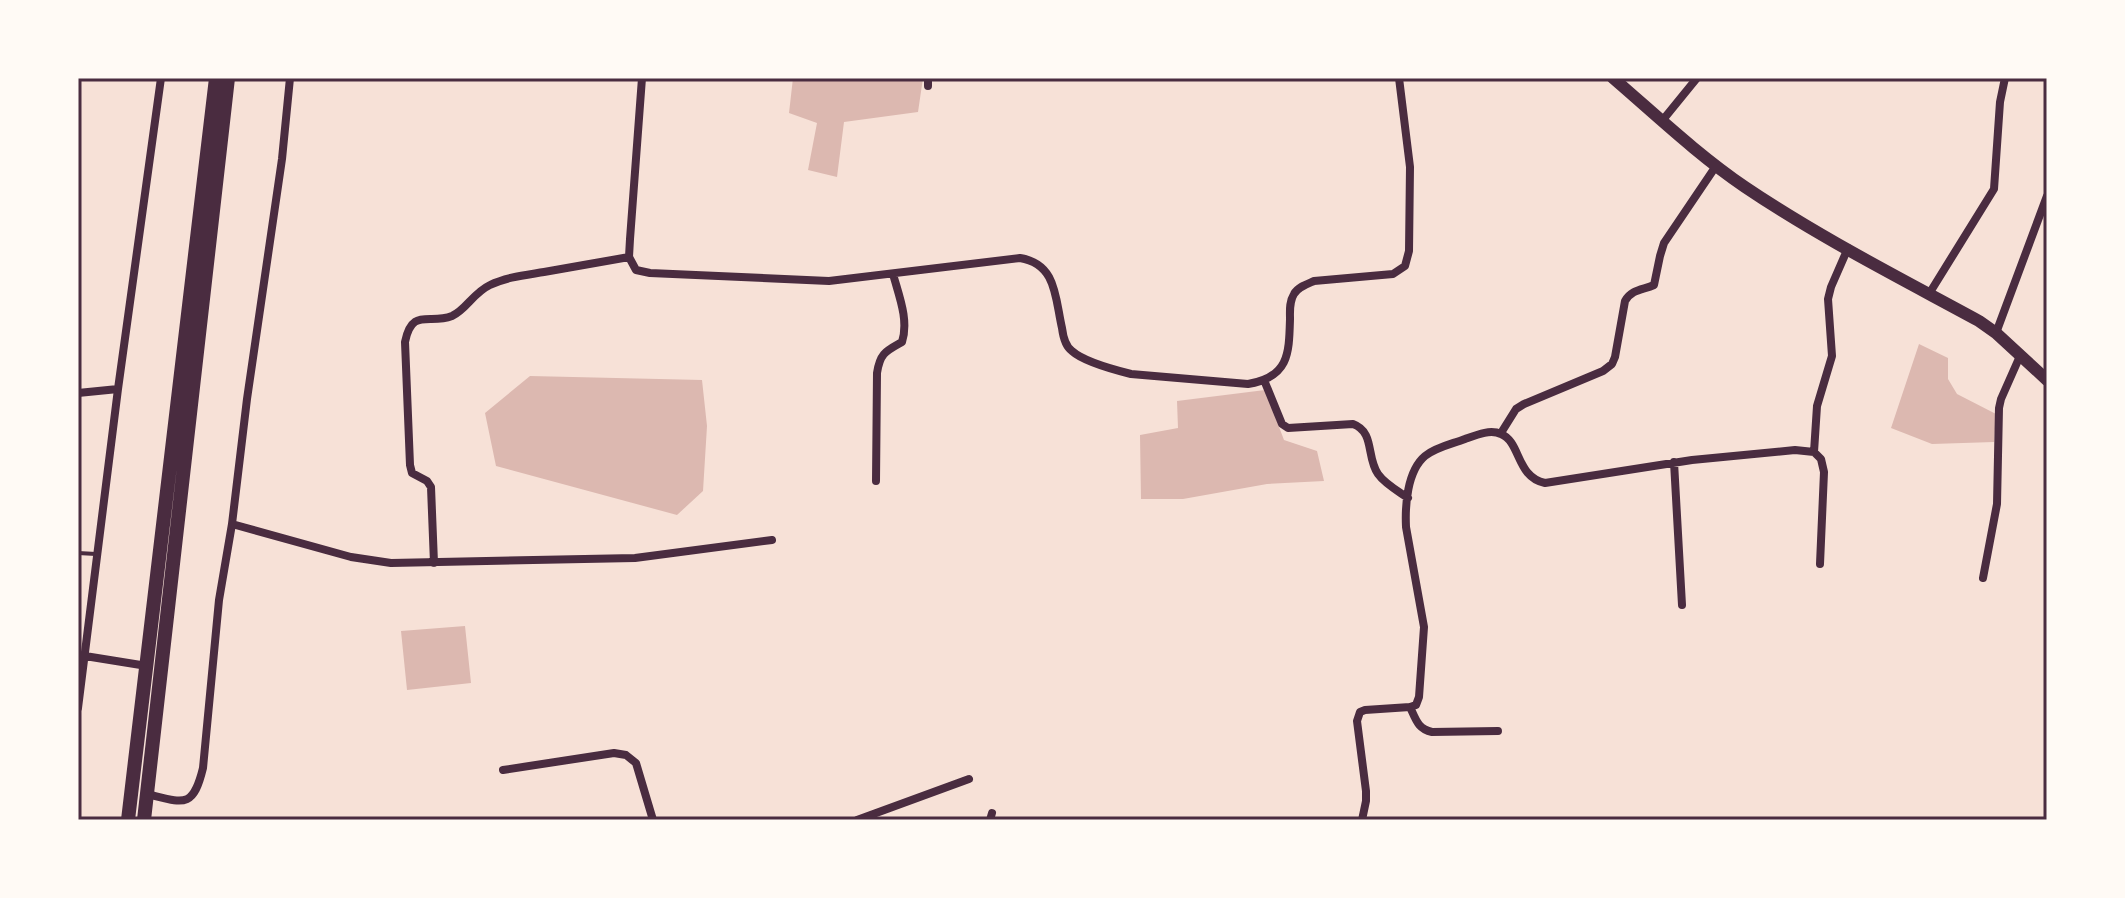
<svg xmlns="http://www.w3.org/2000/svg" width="2125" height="898" viewBox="0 0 2125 898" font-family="Literata,serif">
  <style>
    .water { fill: #dcb8b0 }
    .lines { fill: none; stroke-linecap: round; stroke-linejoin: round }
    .service { stroke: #4a2c40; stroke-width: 4 }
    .minor { stroke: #4a2c40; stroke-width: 8 }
    .secondary { stroke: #4a2c40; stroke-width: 12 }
    .trunk { stroke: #4a2c40; stroke-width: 14 }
    .neatline { fill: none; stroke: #4a2c40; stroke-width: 3 }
  </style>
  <rect width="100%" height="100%" fill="#f7e1d7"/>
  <!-- water -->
  <path class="water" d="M793 78H923L918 112 844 122 837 177 808 170 817 123 789 113Z
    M1919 344 1948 358V379L1957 394 1996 414 1994 442 1932 444 1891 428Z
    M530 376 702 380 707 426 703 491 677 515 496 466 485 413Z
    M1265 390 1284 440 1317 451 1324 481 1267 484 1183 499H1141L1140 435 1178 428 1177 401Z
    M465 626 471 683 407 690 401 631Z"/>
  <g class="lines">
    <!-- service -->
    <path class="service" d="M78 553 96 554"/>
    <!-- minor -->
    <path class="minor" d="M642 78 630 239 629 257 636 270 650 273 829 281 1020 258C1057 264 1055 298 1062 328 1063 336 1065 346 1072 351 1084 362 1115 370 1131 374L1248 384C1289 377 1289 354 1290 319 1290 311 1289 302 1294 294 1298 287 1307 284 1314 281L1393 274 1405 266 1409 251 1410 167 1399 78
      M928 86V78
      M1662 121 1697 78
      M1929 294 1994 189 2000 102 2005 78
      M1996 333 2047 196
      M1264 380 1282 424 1288 428 1353 424C1375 432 1366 457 1378 474 1385 484 1398 491 1408 498
      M78 393 118 389
      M1501 433 1516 409 1524 404 1603 371 1612 364 1615 357 1625 301C1632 289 1643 290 1654 285L1660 256 1664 243 1716 166
      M1814 452 1817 406 1832 356 1828 299 1831 287 1848 248
      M1674 462 1682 605
      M876 481 877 373C880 353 886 351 902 342 909 320 899 296 893 274
      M232 524 351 557 391 563 635 558 772 540
      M434 563 431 487 427 481 412 473 410 465 405 342C412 307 429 325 452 316 466 310 473 293 490 285 506 277 526 275 544 272 572 267 601 262 629 257
      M1983 578 1997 504 1999 408 2001 399 2020 356
      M85 656 147 666
      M1410 707C1416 720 1418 729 1432 732L1498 731
      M78 708 118 389 161 78
      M503 770 614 753 626 755 636 763 653 820
      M147 794C184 803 193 809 203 768L219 600 232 524 247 399 282 159 290 78
      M857 820 969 779
      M990 820 992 813
      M1362 820 1366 801V791L1357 721 1360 712 1365 710 1410 707 1416 705 1419 697 1424 627 1406 527C1405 506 1407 471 1425 456 1436 447 1452 444 1465 439 1476 435 1490 429 1501 434 1521 442 1516 477 1545 483L1692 460 1795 450 1814 452 1821 459 1824 472 1820 564"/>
    <!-- secondary -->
    <path class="secondary" d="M1613 78C1656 115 1698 155 1745 187 1819 237 1900 278 1979 321L1996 333 2047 380"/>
    <!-- trunk -->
    <path class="trunk" d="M128 820 216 78
      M144 820 228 78"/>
  </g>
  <!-- border -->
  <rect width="2125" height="898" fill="none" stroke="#fffaf5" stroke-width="160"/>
  <rect x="80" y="80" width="1965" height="738" class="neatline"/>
</svg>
